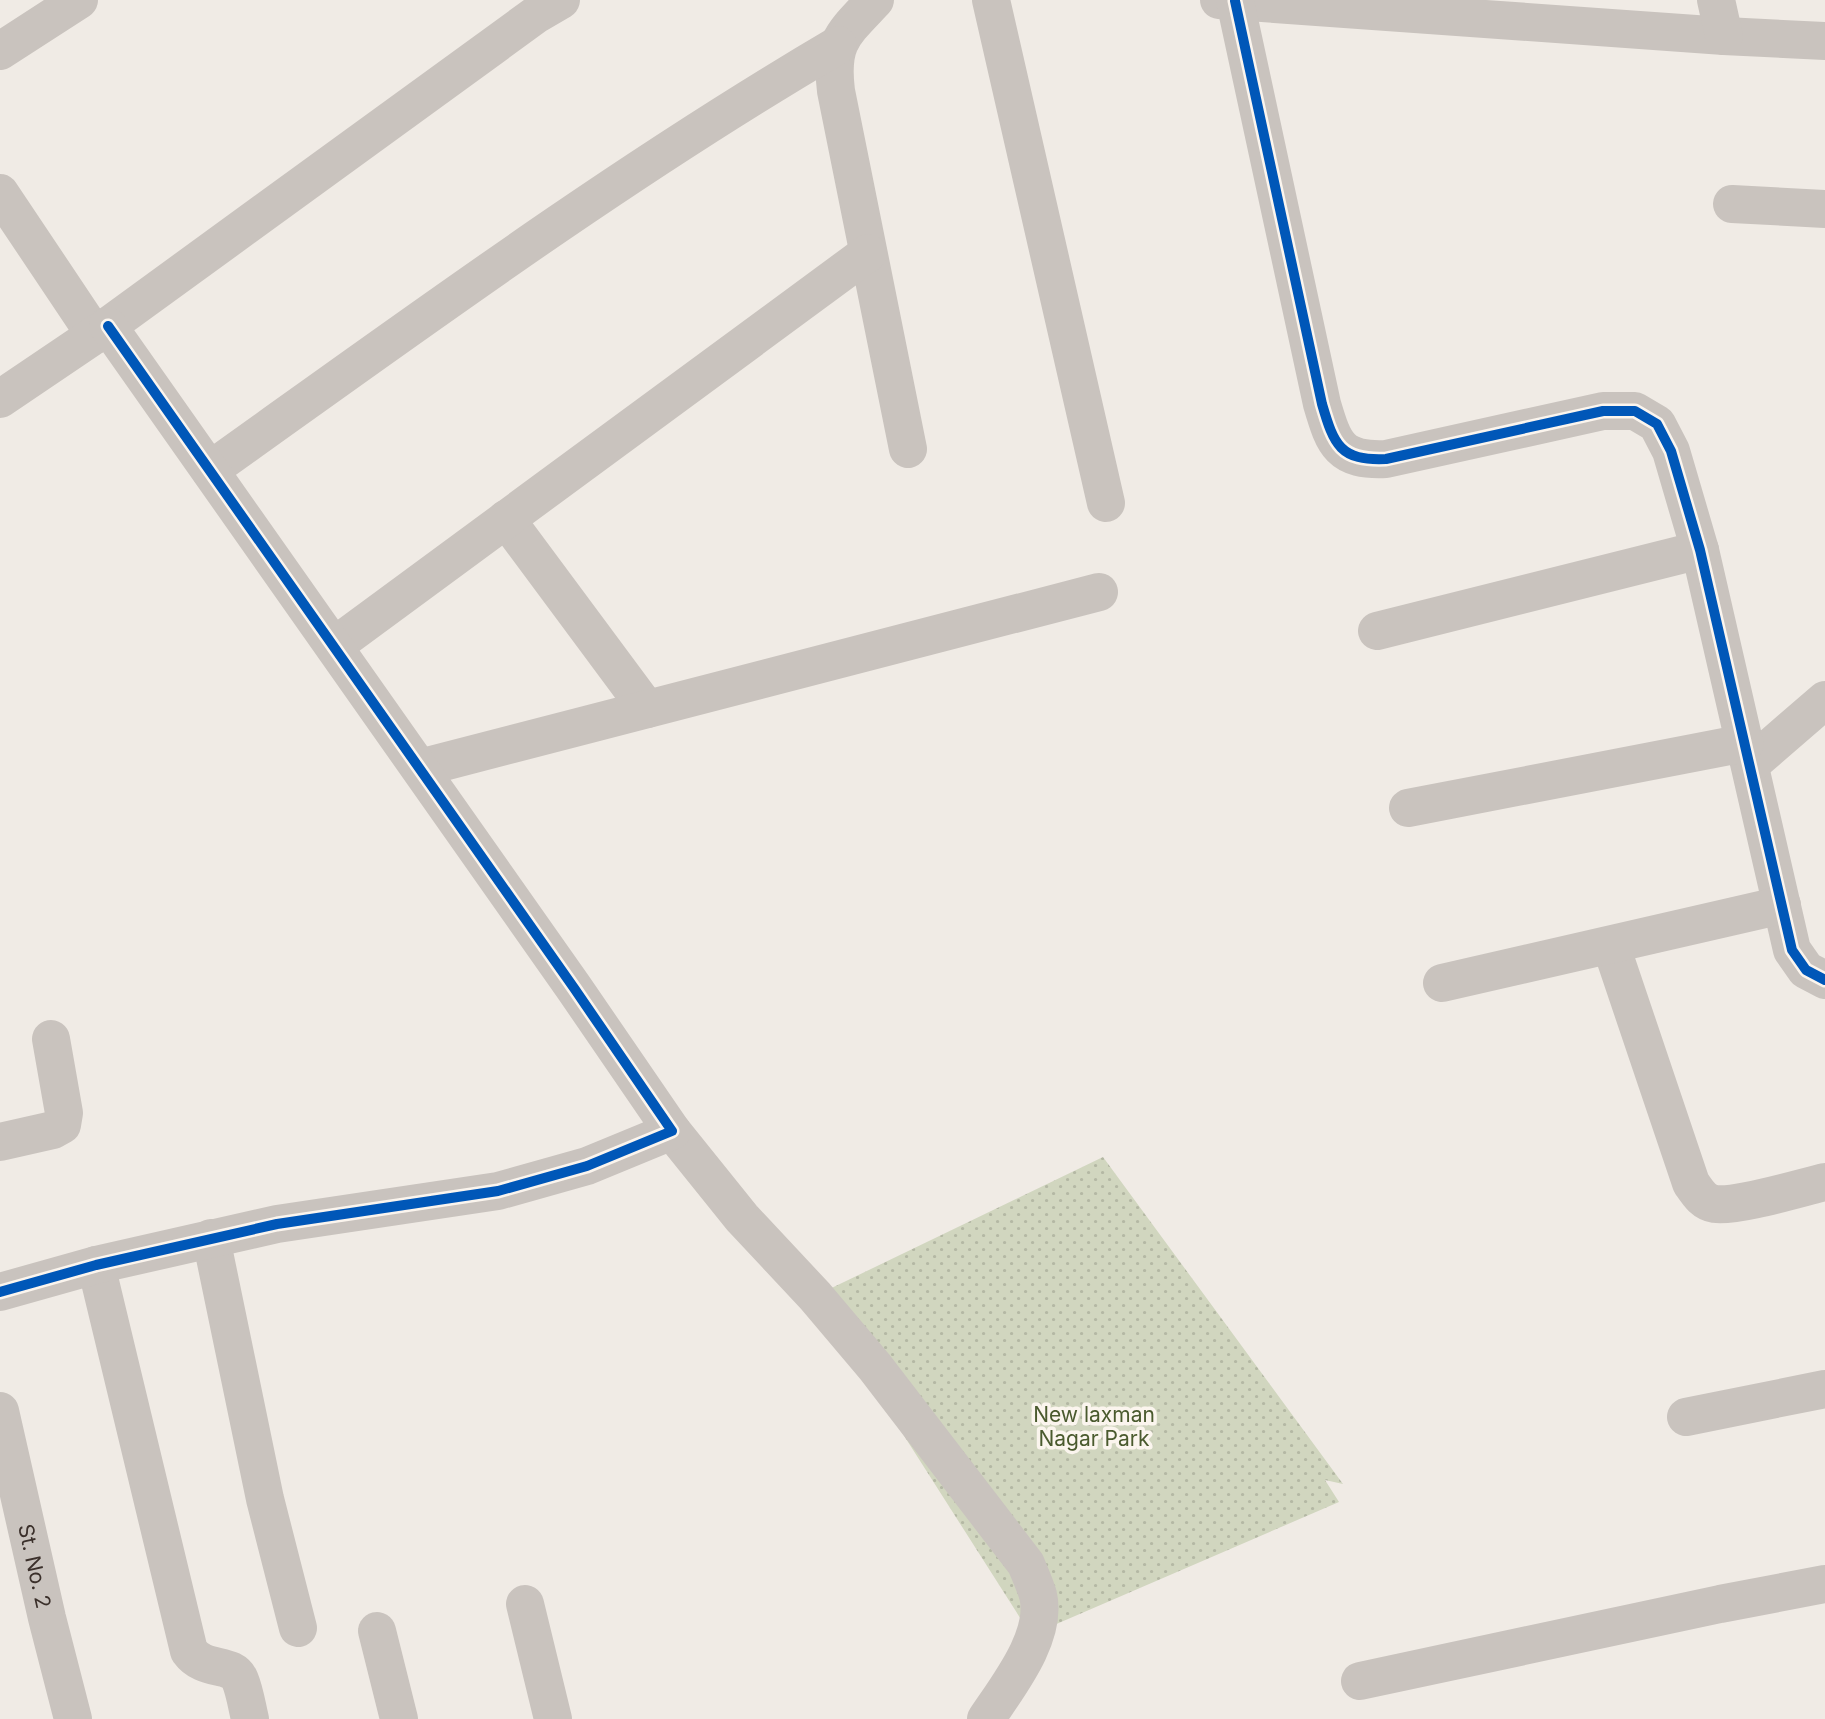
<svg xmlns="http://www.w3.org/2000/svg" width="1825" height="1719" viewBox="0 0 1825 1719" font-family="Inter,sans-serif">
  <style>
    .park { fill: url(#park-dots) }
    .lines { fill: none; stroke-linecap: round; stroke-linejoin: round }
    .minor { stroke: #c9c3be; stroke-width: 38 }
    .cycleway-casing { stroke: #fbf5ee; stroke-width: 15 }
    .cycleway { stroke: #0057b8; stroke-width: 10 }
    .labels { text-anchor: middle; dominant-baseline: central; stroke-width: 7; stroke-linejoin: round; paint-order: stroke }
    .park-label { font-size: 21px; fill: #4a5a2e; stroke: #fbf5ee }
    .street-label { font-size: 21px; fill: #3b302b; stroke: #fbf5ee }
  </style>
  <defs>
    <pattern id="park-dots" width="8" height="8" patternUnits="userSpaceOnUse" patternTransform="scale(1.75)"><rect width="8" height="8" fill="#d1d6bf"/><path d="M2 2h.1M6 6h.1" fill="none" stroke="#b4b8a4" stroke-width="1.8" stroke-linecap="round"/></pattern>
  </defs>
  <rect width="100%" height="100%" fill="#f0ebe5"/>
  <!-- park -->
  <path class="park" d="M1103 1157 1343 1484 1325 1480 1339 1502 1031 1635 815 1296Z"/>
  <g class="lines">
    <!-- minor -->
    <g class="minor">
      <path d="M875 0C843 34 830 42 836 91L908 449"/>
      <path d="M991 0 1106 503"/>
      <path d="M1219 0 1724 36 1825 41"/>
      <path d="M1716 0 1724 36"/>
      <path d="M1235 1 1322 404C1334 445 1340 461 1386 459L1603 411H1635L1657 424 1671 451 1700 550 1792 950 1806 970 1825 980"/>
      <path d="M0 51 79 0"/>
      <path d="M0 193 95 335"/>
      <path d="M1732 204 1825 209"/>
      <path d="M0 399 108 326 537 14 561 0"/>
      <path d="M210 470C416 323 620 173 838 45"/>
      <path d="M506 519 647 709"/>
      <path d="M1377 631 1700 550"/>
      <path d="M334 646 868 253"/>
      <path d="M1750 765 1825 700"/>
      <path d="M420 768 1099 592"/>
      <path d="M1408 808 1745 743"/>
      <path d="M1611 946 1691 1183C1698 1193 1703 1202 1715 1204 1737 1207 1800 1188 1825 1182"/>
      <path d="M1442 983 1782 905"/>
      <path d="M672 1131 742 1218 815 1296 875 1367 1026 1564C1030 1574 1035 1585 1038 1595 1048 1636 1008 1686 986 1719"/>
      <path d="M0 1142 53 1130 62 1125 64 1113 51 1039"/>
      <path d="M211 1238 265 1499 298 1628"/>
      <path d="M96 1265 189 1651C205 1673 232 1661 240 1680 245 1692 247 1707 250 1719"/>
      <path d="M0 1292 96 1265 277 1224 498 1191 587 1166 672 1131 574 988 108 326"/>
      <path id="s1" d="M0 1411 47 1618 73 1719"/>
      <path d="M1686 1417 1825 1389"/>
      <path d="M525 1604 553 1719"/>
      <path d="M377 1631 399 1719"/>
      <path d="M1360 1681 1720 1604 1825 1584"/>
    </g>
    <defs>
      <path id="cycleway" d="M1235 1 1322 404C1334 445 1340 461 1386 459L1603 411H1635L1657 424 1671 451 1700 550 1792 950 1806 970 1825 980
        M0 1292 96 1265 277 1224 498 1191 587 1166 672 1131 574 988 108 326"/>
    </defs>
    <!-- cycleway casing -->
    <use href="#cycleway" class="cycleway-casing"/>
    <!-- cycleway -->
    <use href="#cycleway" class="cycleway"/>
  </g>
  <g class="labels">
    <!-- park labels -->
    <g class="park-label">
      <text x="1094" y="1414">New laxman<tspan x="1094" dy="24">Nagar Park</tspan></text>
    </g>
    <!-- street labels -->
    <g class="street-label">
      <text stroke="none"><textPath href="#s1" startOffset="159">St. No. 2</textPath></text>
    </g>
  </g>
</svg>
